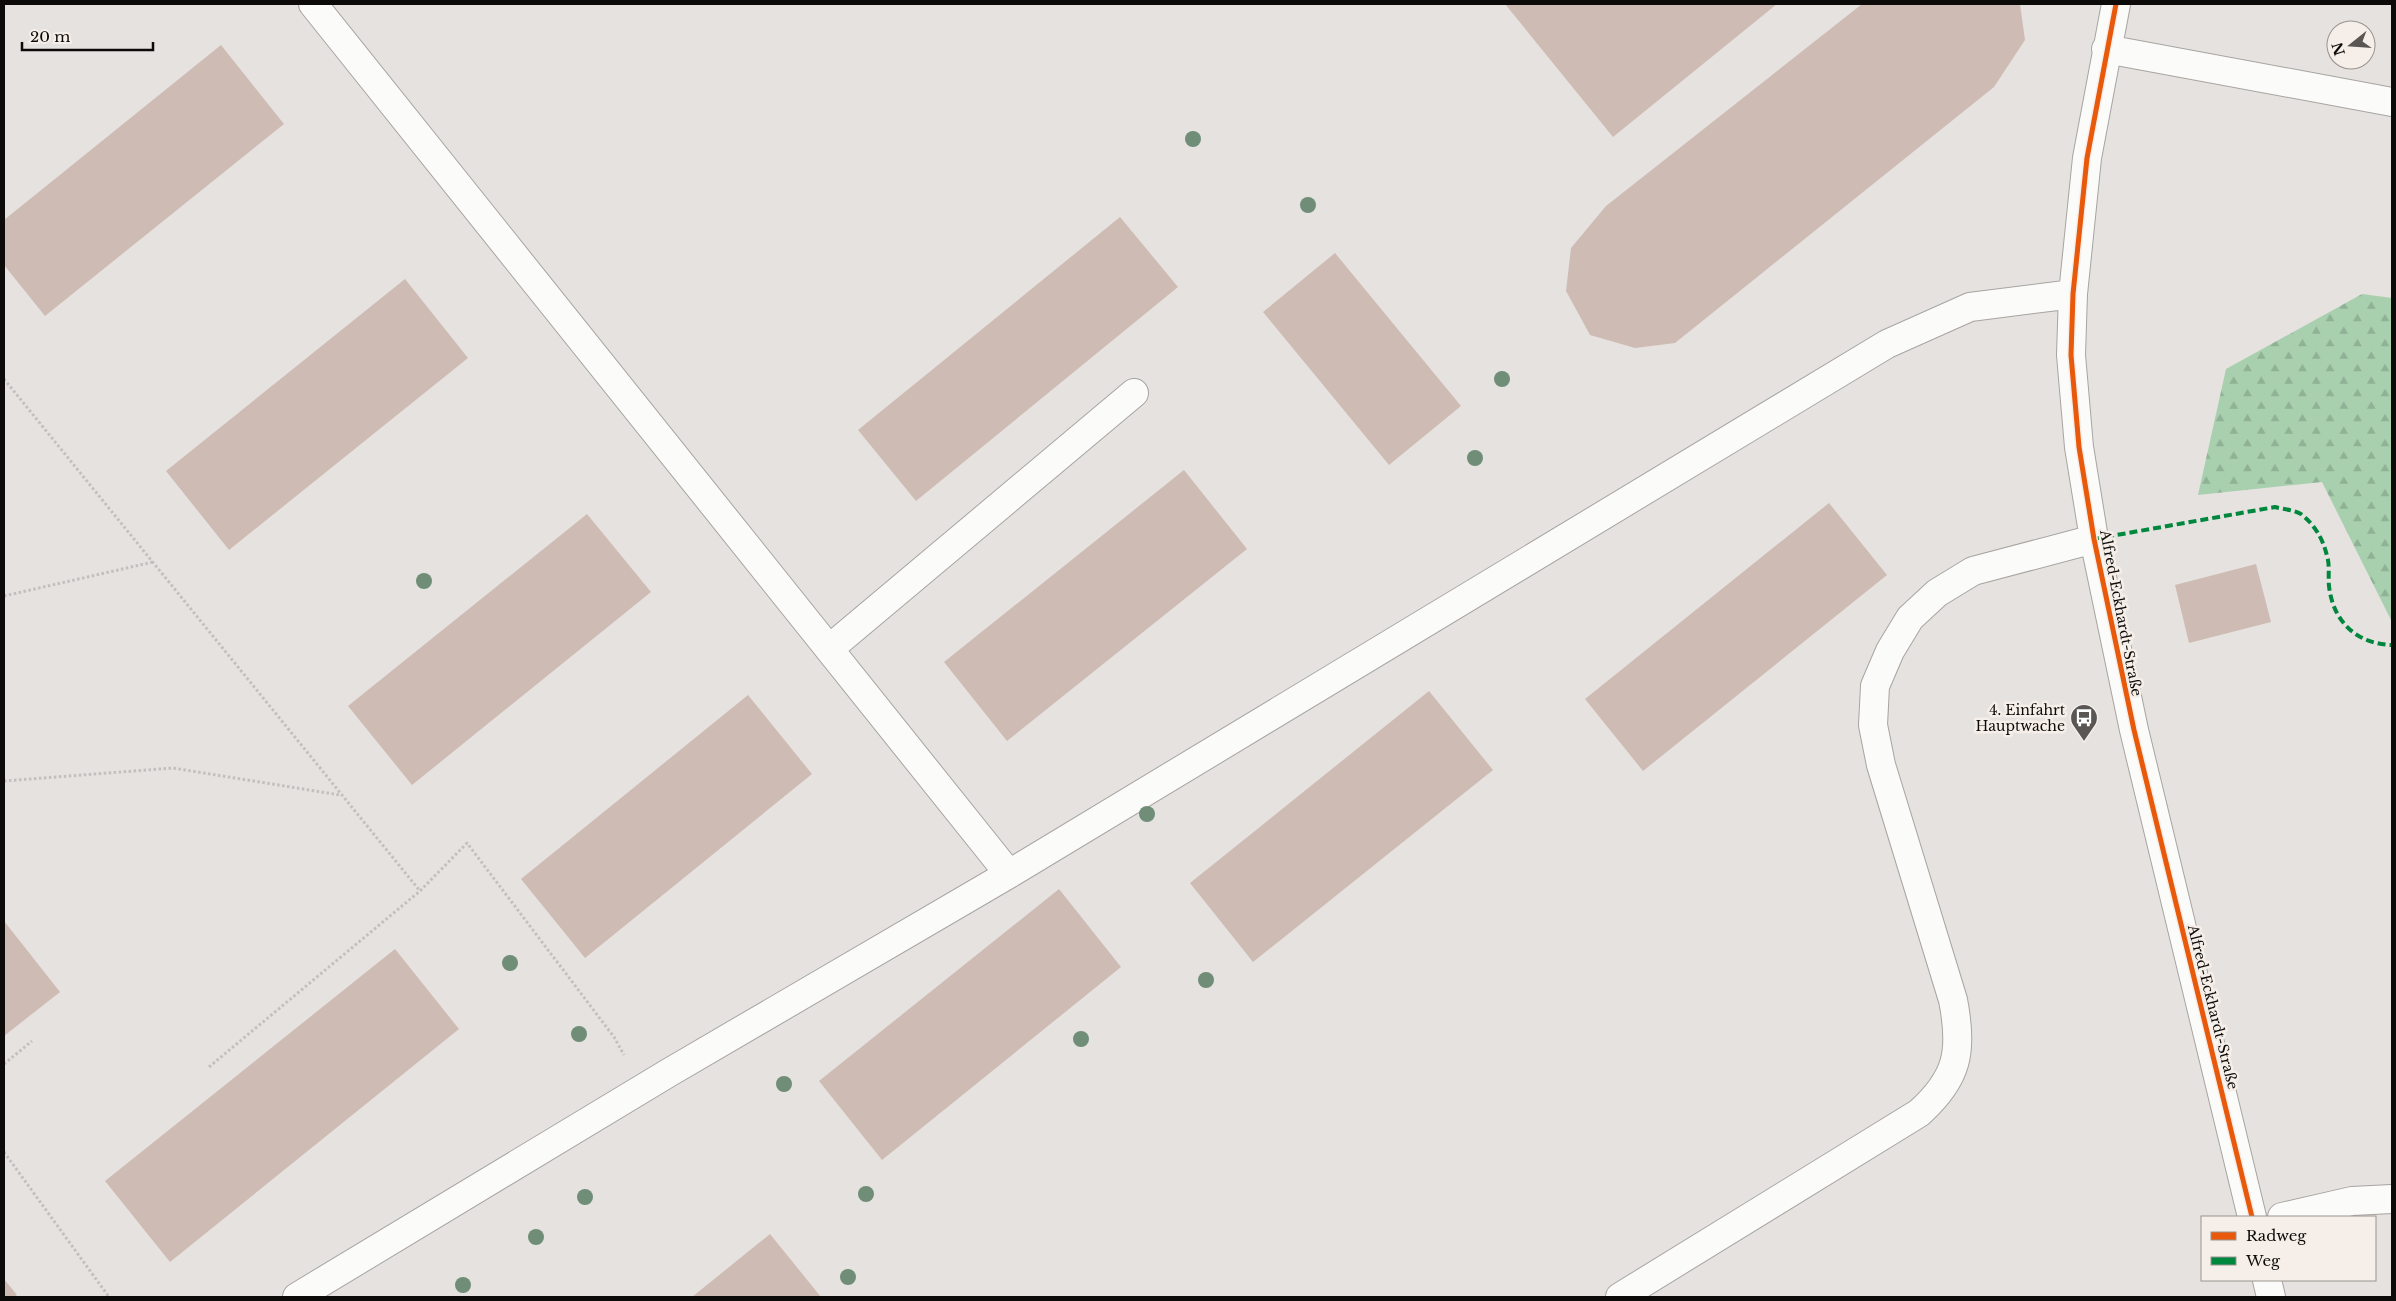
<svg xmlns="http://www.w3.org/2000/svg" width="2396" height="1301" viewBox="0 0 2396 1301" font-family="'Libre Baskerville',serif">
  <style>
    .forest { fill: url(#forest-firs) }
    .building { fill: #cebcb4 }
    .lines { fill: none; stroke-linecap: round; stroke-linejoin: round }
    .minor-casing { stroke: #a7a4a1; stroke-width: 30 }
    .path { stroke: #c1c0be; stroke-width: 3; stroke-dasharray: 2.5 2.5; stroke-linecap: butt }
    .minor { stroke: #fbfbfa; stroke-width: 28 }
    .quiet { stroke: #00873e; stroke-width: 4; stroke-dasharray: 8 4; stroke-linecap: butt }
    .cycleway-casing { stroke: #f6efe9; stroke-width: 8 }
    .cycleway { stroke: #e8590c; stroke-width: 5 }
    .tree { fill: #6f8d77 }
    .labels { text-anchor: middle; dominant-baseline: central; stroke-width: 5; stroke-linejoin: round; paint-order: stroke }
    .street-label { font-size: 14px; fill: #0d0b09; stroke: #f6efe9 }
    .poi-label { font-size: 14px; fill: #0d0b09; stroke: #f6efe9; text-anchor: end }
  </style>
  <defs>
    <pattern id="forest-firs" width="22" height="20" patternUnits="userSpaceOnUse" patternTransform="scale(1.25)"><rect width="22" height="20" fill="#a8d0af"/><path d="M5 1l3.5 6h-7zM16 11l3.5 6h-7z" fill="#8fb195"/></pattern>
  </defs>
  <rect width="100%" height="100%" fill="#e6e2df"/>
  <!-- forest -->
  <path class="forest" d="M2362 294 2392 298V622L2322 482 2198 495 2226 369Z"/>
  <!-- building -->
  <path class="building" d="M1505 4H1777L1613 137Z
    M1862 4H2020L2025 40 1994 87 1675 343 1635 348 1590 335 1566 291 1571 248 1606 206Z
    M221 45 284 124 45 316 4 265V220Z
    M1120 217 1178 287 916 501 858 430Z
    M1335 253 1461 406 1389 465 1263 312Z
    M405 279 468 358 229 550 166 471Z
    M1184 470 1247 549 1007 741 944 662Z
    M1829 503 1887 575 1643 771 1585 699Z
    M587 514 651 592 412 785 348 706Z
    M2256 564 2271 622 2189 643 2175 585Z
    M1429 691 1493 770 1253 962 1190 883Z
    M748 695 812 774 585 958 521 879Z
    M1059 889 1121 967 882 1160 819 1081Z
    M4 921 60 992 4 1036Z
    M395 949 459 1029 170 1262 105 1181Z
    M770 1234 821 1297H692Z
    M4 1279 17 1295 14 1297H4Z"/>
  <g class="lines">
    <defs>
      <path id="minor" d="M313 4 1009 874
        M2116 4 2087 158 2073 294 2071 355 2079 447 2094 539 2134 730 2252 1217
        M2106 49 2392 102
        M829 649 1134 393
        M2282 1217 2352 1201 2392 1199
        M2267 1280 2271 1297
        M297 1297 670 1072 1009 874 1887 344 1970 307 2073 294
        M1620 1297 1919 1113C1958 1078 1963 1051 1953 1000L1881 765 1873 725 1875 686 1890 651 1910 618 1937 593 1973 571 2094 539"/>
    </defs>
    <!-- minor casing -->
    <use href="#minor" class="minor-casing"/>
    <!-- path -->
    <path class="path" d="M4 379 420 891
      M4 596 153 562
      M4 781 173 768 340 795
      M4 1064 32 1041
      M209 1067 420 891 467 843 614 1037 624 1055
      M4 1152 109 1297"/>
    <!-- minor -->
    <use href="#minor" class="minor"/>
    <!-- quiet -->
    <path class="quiet" d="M2094 539 2275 507C2282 509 2294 510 2301 514 2315 525 2323 539 2327 556 2330 565 2328 576 2329 586 2333 622 2357 644 2392 645"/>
    <defs>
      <path id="cycleway" d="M2116 4 2087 158 2073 294 2071 355 2079 447 2094 539 2134 730 2252 1217"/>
    </defs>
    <!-- cycleway casing -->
    <use href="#cycleway" class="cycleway-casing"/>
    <!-- cycleway -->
    <use href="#cycleway" class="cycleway"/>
  </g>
  <!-- trees -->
  <g class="tree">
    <circle cx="1193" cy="139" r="8"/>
    <circle cx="1308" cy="205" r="8"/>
    <circle cx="1502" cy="379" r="8"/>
    <circle cx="1475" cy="458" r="8"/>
    <circle cx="424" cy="581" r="8"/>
    <circle cx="1147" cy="814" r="8"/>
    <circle cx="510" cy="963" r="8"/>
    <circle cx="1206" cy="980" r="8"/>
    <circle cx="579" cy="1034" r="8"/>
    <circle cx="1081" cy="1039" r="8"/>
    <circle cx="784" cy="1084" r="8"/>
    <circle cx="866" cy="1194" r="8"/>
    <circle cx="585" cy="1197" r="8"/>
    <circle cx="536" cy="1237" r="8"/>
    <circle cx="848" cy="1277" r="8"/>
    <circle cx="463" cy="1285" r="8"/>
  </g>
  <!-- icons -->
  <defs>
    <symbol id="bus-pin" viewBox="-11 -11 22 30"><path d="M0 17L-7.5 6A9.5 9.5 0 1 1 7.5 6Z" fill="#595654" stroke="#f6efe9"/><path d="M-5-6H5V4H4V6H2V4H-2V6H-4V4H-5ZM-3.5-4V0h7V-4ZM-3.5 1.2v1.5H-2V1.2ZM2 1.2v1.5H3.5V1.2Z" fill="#fff"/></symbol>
  </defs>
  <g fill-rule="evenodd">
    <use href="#bus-pin" x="2068" y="702" width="32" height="43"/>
  </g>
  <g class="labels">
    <!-- street labels -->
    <g class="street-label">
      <text transform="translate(2121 613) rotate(79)">Alfred-Eckhardt-Straße</text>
      <text transform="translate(2213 1007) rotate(76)">Alfred-Eckhardt-Straße</text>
    </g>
    <!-- poi labels -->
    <g class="poi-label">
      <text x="2065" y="710">4. Einfahrt<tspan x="2065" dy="16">Hauptwache</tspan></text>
    </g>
  </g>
  <!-- border -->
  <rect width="2396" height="1301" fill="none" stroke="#0d0b09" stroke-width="10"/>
  <!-- legend -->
  <rect x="2201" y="1216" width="175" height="65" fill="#f6efe9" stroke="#99948f"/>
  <rect x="2211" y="1232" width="25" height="8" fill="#e8590c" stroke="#99948f"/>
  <text x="2246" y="1241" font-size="15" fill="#0d0b09">Radweg</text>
  <rect x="2211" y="1257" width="25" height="8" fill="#00873e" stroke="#99948f"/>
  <text x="2246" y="1266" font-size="15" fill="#0d0b09">Weg</text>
  <!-- north arrow -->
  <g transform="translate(2351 45) rotate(253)"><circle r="24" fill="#f6efe9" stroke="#99948f"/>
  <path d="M0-4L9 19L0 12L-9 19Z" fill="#595654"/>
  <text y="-8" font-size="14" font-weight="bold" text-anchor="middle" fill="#0d0b09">N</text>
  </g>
  <!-- scale -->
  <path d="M22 42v8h131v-8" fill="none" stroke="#0d0b09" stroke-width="2.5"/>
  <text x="30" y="42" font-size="15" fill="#0d0b09" stroke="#f6efe9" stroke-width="4" paint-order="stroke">20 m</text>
</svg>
